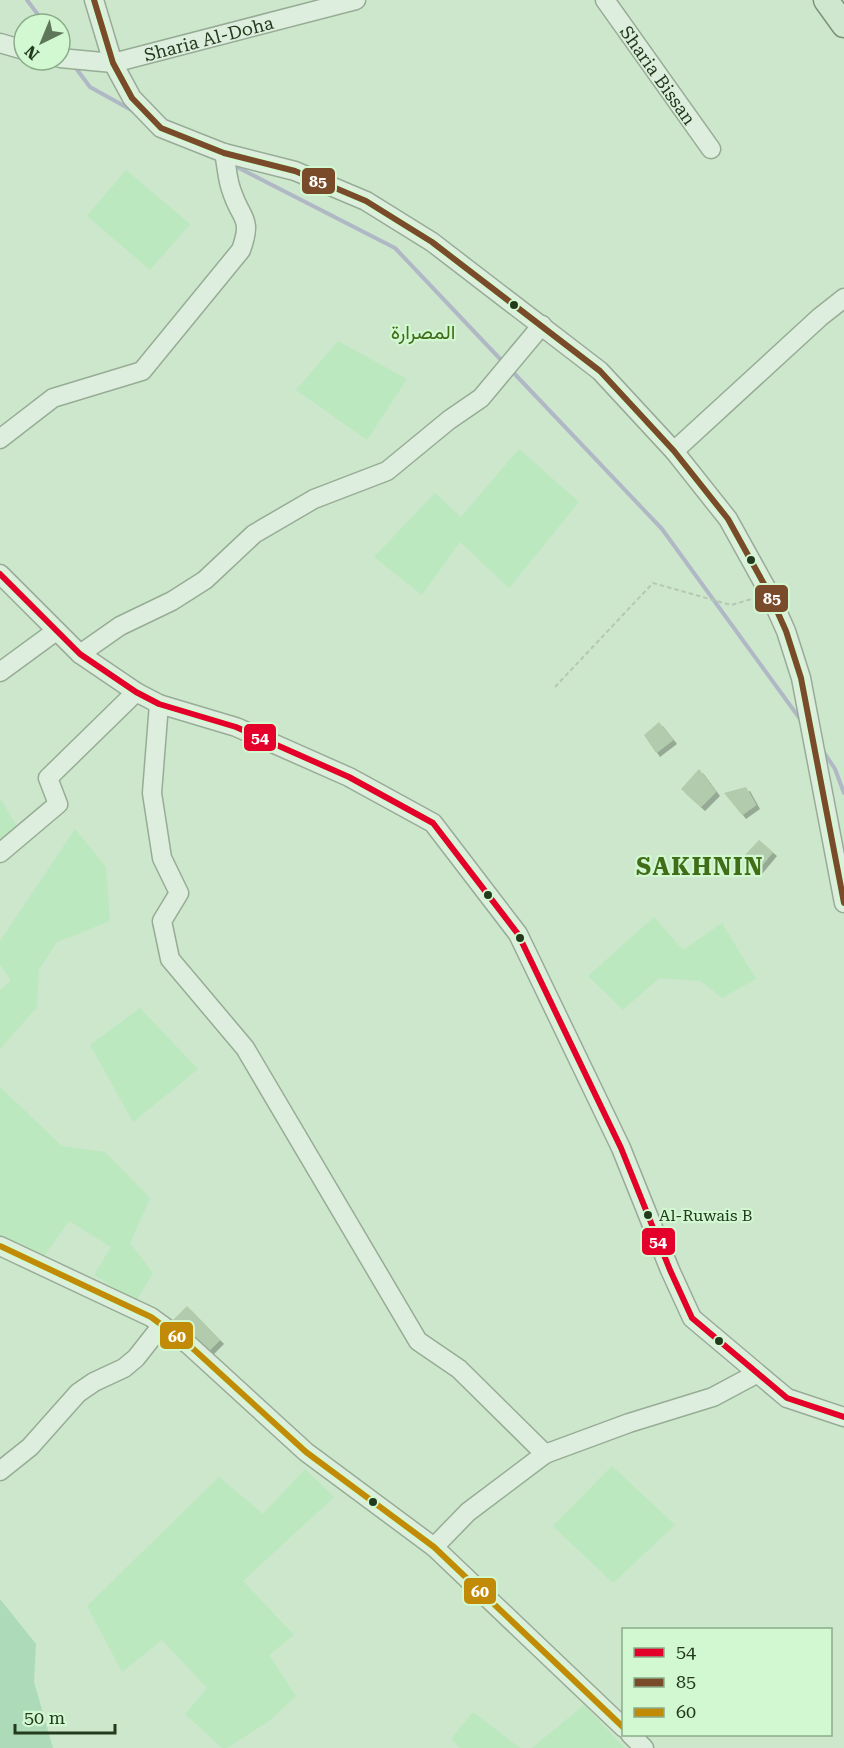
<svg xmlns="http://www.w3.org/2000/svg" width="844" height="1748" viewBox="0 0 844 1748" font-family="'Roboto Serif',Vazirmatn,serif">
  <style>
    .farmland { fill: #bbe8bf }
    .green { fill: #addbba }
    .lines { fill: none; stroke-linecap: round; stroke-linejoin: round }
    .stream { stroke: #b0b8c6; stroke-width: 4 }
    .building { fill: #b2cbac; filter: url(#shadow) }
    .minor-casing { stroke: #97ac95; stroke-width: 21 }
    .major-casing { stroke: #7e917b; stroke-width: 27 }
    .path { stroke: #b6c7b5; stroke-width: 2; stroke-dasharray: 4.5 3; stroke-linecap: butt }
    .minor { stroke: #deeede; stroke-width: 18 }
    .major { stroke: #cfe6cf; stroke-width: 24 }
    .bus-1-casing { stroke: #d1f8d1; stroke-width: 10 }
    .bus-2-casing { stroke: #d1f8d1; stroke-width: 10 }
    .bus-3-casing { stroke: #d1f8d1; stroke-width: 10 }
    .bus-1 { stroke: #e4002b; stroke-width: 6 }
    .bus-2 { stroke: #7a4b2a; stroke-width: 6 }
    .bus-3 { stroke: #c28b07; stroke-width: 6 }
    .bus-dot { fill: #233b1c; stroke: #d1f8d1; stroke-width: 2 }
    .labels { text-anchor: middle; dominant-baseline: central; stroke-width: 4.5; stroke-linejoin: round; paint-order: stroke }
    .bus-label { font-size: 16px; fill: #233b1c; stroke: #d1f8d1; text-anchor: start }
    .street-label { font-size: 18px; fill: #233b1c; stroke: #d1f8d1 }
    .neighbourhood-label { font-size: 20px; fill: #416c18; stroke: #d1f8d1 }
    .district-label { font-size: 24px; font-weight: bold; letter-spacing: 1.5px; fill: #416c18; stroke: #d1f8d1 }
    .line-badge { stroke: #d1f8d1; stroke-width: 2 }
    .badge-label { font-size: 16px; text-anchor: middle; font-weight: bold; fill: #fff }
  </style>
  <defs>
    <filter id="shadow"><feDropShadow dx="4" dy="4" stdDeviation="0" flood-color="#0004"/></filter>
  </defs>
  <rect width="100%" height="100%" fill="#cce7cb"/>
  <!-- farmland -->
  <path class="farmland" d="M126 170 190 224 150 270 87 216Z
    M338 341 407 379 367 440 296 390Z
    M519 449 579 502 509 588 460 542 422 595 374 557 435 493 461 517Z
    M0 798 19 830 0 844Z
    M75 829 106 867 110 921 57 942 39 969 37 1007 0 1049V990L11 980 0 965V941Z
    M654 917 683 950 722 923 756 979 722 998 701 981 659 978 623 1010 588 976Z
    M140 1008 198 1069 133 1122 90 1045Z
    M0 1087 62 1146 105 1152 150 1198 130 1243 153 1273 136 1301 94 1275 111 1247 69 1221 42 1259 0 1235Z
    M612 1466 675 1525 613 1583 553 1526Z
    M305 1469 334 1497 243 1581 294 1635 269 1655 296 1696 269 1721 227 1748H222L185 1714 207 1688 162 1640 122 1672 87 1606 219 1477 263 1514Z
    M584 1705 625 1748H532Z
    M473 1712 520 1748H460L451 1739Z"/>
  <!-- green -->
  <path class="green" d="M0 1599 36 1644 34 1682 53 1748H0Z"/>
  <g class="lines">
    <!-- stream -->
    <path class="stream" d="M27 0 45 24
      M60 45 66 53
      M75 67 90 87 135 112
      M231 164 395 248 503 362
      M510 369 662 529 803 723
      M823 751 835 769 844 793"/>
  </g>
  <!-- building -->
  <path class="building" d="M659 722 673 740 656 753 644 735Z
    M699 769 716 792 701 807 681 789Z
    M746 787 756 805 742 815 724 793Z
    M759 840 773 852 758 870 743 857Z
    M187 1306 220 1340 210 1350 188 1338 172 1321Z"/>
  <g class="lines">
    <defs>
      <g id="minor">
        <path d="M94 0 113 63 132 98 161 128 224 153 295 171 366 201 432 242 600 371 674 451 728 519 769 593 786 631 801 678 844 903"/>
        <path id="s1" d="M605 0 711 149"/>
        <path d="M0 43 24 50"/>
        <path id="s2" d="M60 58 113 63 356 0"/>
        <path d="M0 439 53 398 142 371 241 250C253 217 241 220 232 192 227 180 227 166 224 153"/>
        <path d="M674 451 820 317 844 298"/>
        <path d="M0 574 80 654 136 692 159 704 236 727 349 777 433 823 518 934 621 1148 670 1270 692 1318 787 1398 844 1417"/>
        <path d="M80 654 120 626 172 601 205 580 254 534 314 499 387 471 449 420 481 398 542 325"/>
        <path d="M0 672 56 631"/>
        <path d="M159 704 152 793 162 858 179 893 162 921 170 959 245 1048 418 1341 459 1369 545 1454 629 1423 713 1397 756 1374"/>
        <path d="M0 853 58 804 48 778 136 692"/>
        <path d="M0 1246 151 1317 189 1345 306 1452 434 1547 624 1728"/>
        <path d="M0 1471 30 1447 78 1393 94 1382 124 1368 136 1358 162 1325"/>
        <path d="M434 1547 468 1512 545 1454"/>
        <path d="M630 1734 644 1748"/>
      </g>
      <path id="major" d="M826 0 844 25"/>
    </defs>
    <!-- minor casing -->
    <use href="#minor" class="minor-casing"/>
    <!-- major casing -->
    <use href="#major" class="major-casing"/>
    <!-- path -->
    <path class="path" d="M555 687 653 583 731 605 755 598"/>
    <!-- minor -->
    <use href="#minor" class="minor"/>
    <!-- major -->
    <use href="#major" class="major"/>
    <defs>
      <path id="bus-1" d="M0 574 80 654 136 692 159 704 236 727 349 777 433 823 518 934 621 1148 670 1270 692 1318 787 1398 844 1417"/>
      <path id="bus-2" d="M94 0 113 63 132 98 161 128 224 153 295 171 366 201 432 242 600 371 674 451 728 519 769 593 786 631 801 678 844 903"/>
      <path id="bus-3" d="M0 1246 151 1317 189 1345 306 1452 434 1547 624 1728"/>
    </defs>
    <!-- bus-1 casing -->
    <use href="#bus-1" class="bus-1-casing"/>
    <!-- bus-2 casing -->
    <use href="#bus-2" class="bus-2-casing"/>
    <!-- bus-3 casing -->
    <use href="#bus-3" class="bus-3-casing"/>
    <!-- bus-1 -->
    <use href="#bus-1" class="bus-1"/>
    <!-- bus-2 -->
    <use href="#bus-2" class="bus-2"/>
    <!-- bus-3 -->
    <use href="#bus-3" class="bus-3"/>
  </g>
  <!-- markers -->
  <g class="bus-dot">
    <circle cx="514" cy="305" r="5"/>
    <circle cx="751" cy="560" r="5"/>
    <circle cx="488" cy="895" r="5"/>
    <circle cx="520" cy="938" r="5"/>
    <circle cx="648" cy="1215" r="5"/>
    <circle cx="719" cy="1341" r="5"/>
    <circle cx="373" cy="1502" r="5"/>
  </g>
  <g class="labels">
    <!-- bus labels -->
    <g class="bus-label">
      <text x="659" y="1215">Al-Ruwais B</text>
    </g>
    <!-- street labels -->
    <g class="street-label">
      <text stroke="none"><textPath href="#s2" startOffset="152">Sharia Al-Doha</textPath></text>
      <text stroke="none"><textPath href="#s1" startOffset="92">Sharia Bissan</textPath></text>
    </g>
    <!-- neighbourhood labels -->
    <g class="neighbourhood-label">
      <text x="423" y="332">المصرارة</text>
    </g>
    <!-- district labels -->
    <g class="district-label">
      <text x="700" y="867">SAKHNIN</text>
    </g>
  </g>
  <g class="line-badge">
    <rect x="301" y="167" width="35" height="28" rx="6" fill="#7a4b2a"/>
    <rect x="754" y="584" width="35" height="29" rx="6" fill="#7a4b2a"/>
    <rect x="243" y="723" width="34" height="29" rx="6" fill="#e4002b"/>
    <rect x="641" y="1227" width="35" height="29" rx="6" fill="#e4002b"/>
    <rect x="159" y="1321" width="35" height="29" rx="6" fill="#c28b07"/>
    <rect x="463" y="1577" width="34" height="28" rx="6" fill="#c28b07"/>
  </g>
  <g class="badge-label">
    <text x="318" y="187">85</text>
    <text x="772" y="604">85</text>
    <text x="260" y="743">54</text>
    <text x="658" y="1247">54</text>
    <text x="177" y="1342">60</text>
    <text x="480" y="1597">60</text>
  </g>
  <!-- legend -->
  <rect x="622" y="1628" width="210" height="108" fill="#d1f8d1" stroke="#8bac89" stroke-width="1.5"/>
  <rect x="634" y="1648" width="30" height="9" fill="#e4002b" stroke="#8bac89" stroke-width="1.5"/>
  <text x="676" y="1658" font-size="18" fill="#233b1c">54</text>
  <rect x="634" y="1678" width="30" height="9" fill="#7a4b2a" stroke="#8bac89" stroke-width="1.5"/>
  <text x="676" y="1688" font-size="18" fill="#233b1c">85</text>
  <rect x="634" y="1708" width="30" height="9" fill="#c28b07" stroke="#8bac89" stroke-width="1.5"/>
  <text x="676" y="1718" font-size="18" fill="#233b1c">60</text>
  <!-- north arrow -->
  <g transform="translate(42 42) rotate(223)"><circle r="28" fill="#d1f8d1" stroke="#8bac89" stroke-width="1.5"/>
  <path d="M0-4.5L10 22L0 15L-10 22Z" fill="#5e7759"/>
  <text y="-9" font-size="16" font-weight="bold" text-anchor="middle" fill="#233b1c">N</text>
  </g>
  <!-- scale -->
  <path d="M15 1724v9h100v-9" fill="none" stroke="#233b1c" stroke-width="3"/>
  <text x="24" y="1724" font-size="18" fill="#233b1c" stroke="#d1f8d1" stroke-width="4.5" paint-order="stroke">50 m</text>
</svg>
